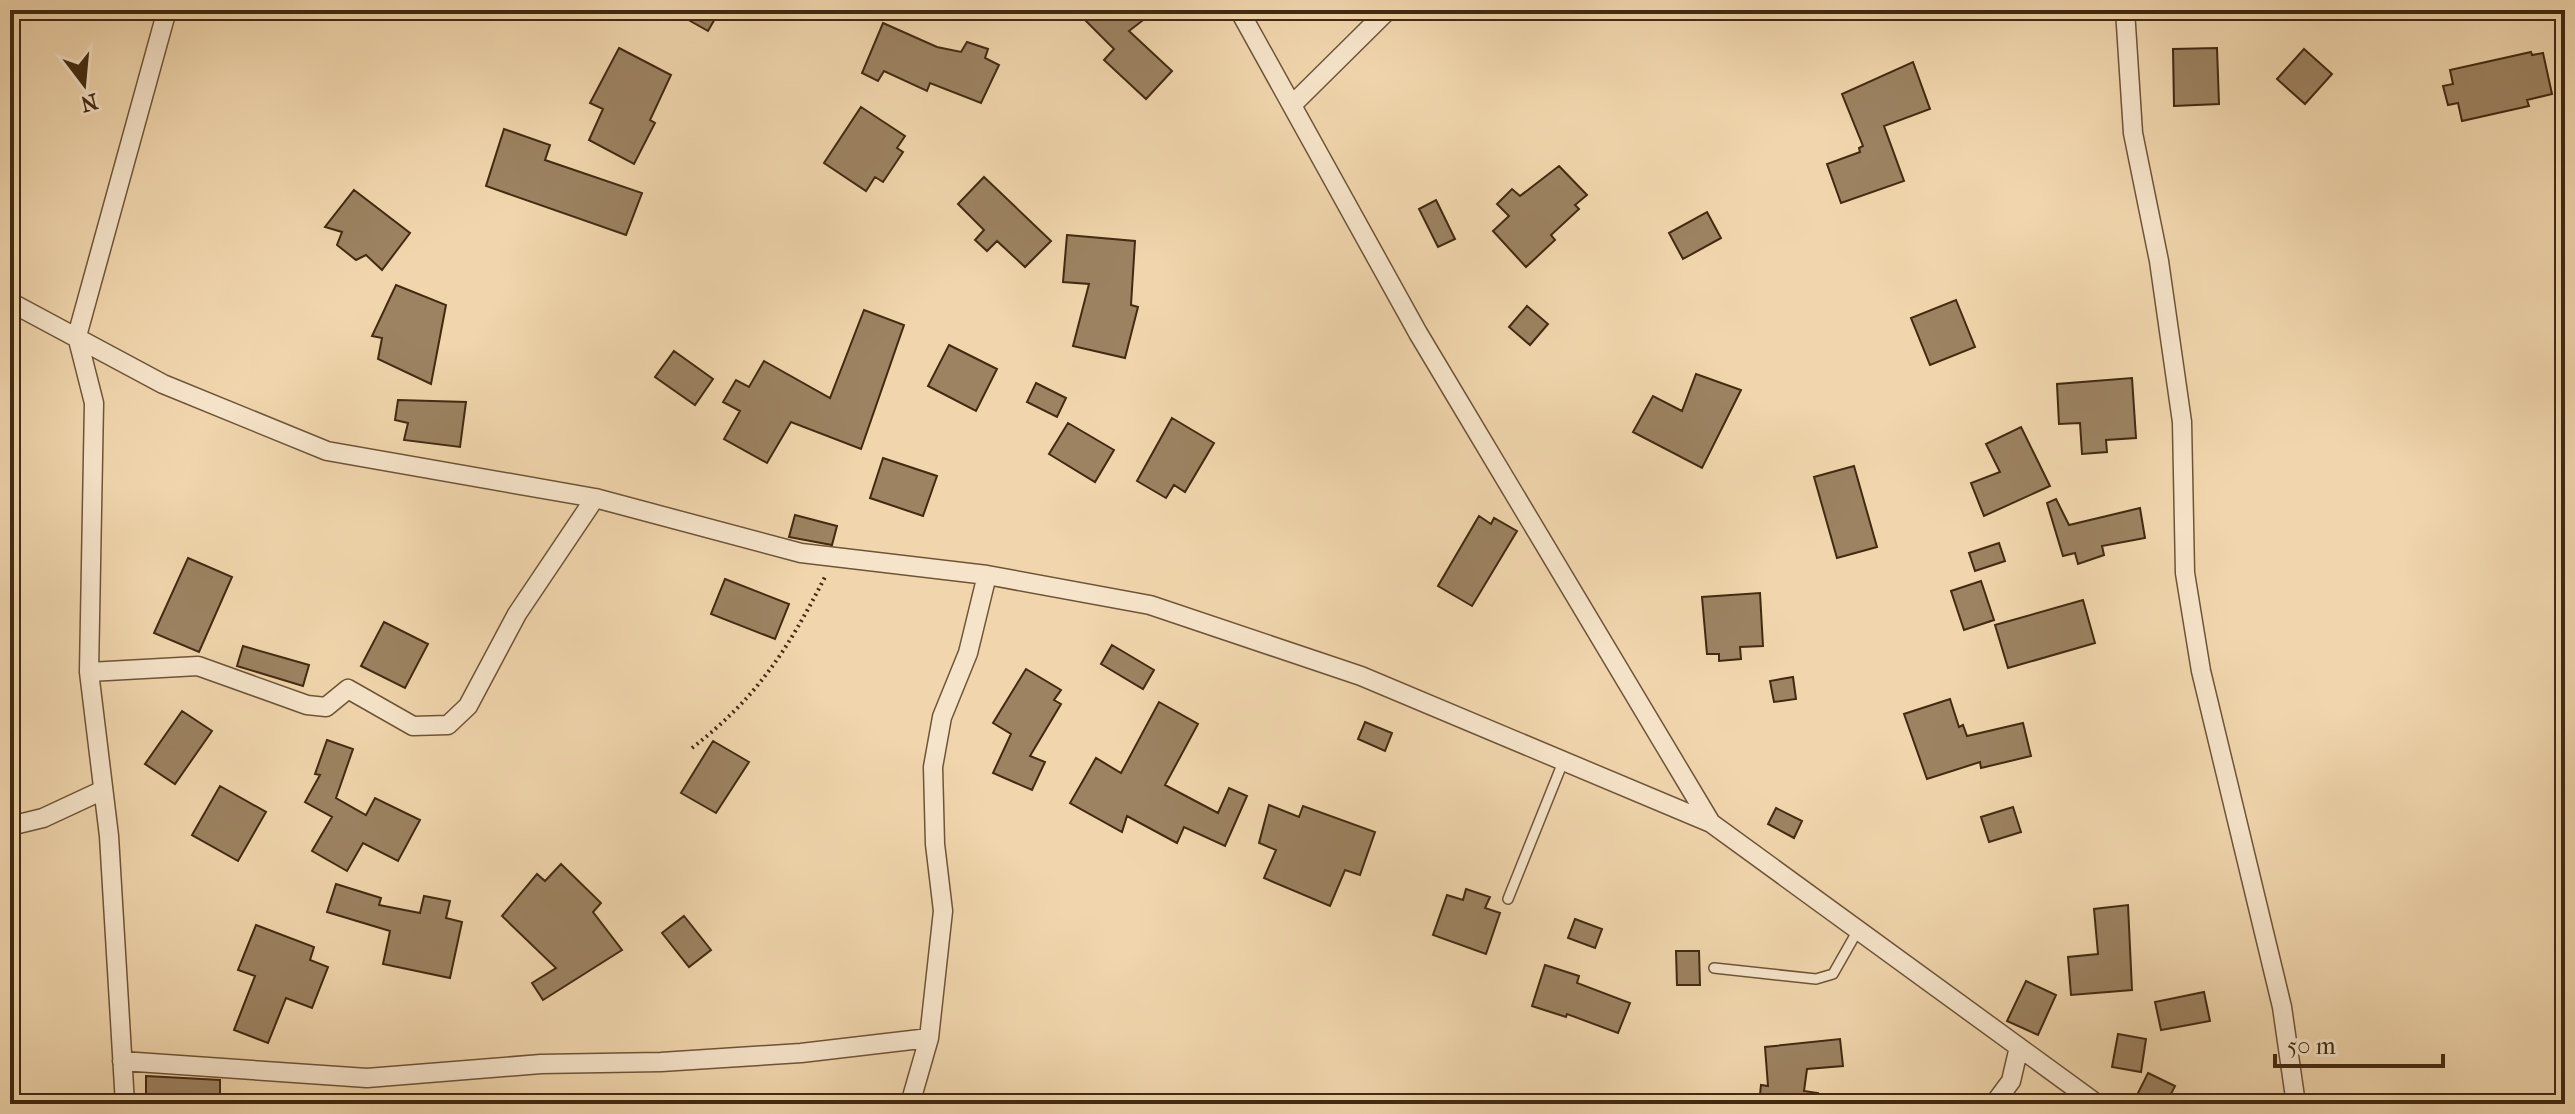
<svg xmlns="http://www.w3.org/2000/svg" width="2575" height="1114" viewBox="0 0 2575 1114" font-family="'IM FELL French Canon',serif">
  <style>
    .building { fill: #9d8362; stroke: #422a10; stroke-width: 2 }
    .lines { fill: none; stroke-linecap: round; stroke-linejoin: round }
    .service-casing { stroke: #6e5537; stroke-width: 12 }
    .minor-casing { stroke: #6e5537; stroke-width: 21 }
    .path { stroke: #422a10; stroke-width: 4; stroke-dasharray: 2 4; stroke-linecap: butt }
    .service { stroke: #f6e4ca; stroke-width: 9 }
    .minor { stroke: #f6e4ca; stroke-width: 18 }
  </style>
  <rect width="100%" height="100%" fill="#f1d6ad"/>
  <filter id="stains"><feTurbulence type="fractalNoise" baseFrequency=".0025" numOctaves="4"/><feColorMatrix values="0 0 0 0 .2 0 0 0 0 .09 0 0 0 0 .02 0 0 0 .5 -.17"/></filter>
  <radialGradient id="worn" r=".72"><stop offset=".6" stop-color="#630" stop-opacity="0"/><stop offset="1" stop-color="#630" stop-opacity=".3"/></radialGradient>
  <!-- building -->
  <path class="building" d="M671 10H720L708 31Z
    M1075 10H1156L1129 31 1172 71 1146 99 1104 60 1114 49Z
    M883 23 937 47 961 52 967 42 988 49 985 58 999 65 981 103 930 83 927 91 884 71 878 81 862 73Z
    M619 48 671 75 650 120 655 123 634 164 589 140 603 109 590 103Z
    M2217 48 2219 104 2174 106 2173 49Z
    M2304 49 2332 74 2305 104 2277 79Z
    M2531 52 2532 55 2543 53 2552 94 2527 100 2529 106 2462 121 2458 103 2448 105 2443 86 2453 84 2450 70Z
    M1913 62 1930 109 1884 126 1904 181 1841 203 1827 164 1860 152 1859 148 1863 146 1842 94Z
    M861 107 905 136 897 148 903 152 883 182 875 177 866 191 824 163Z
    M504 129 550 145 545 160 642 193 626 235 486 186Z
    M1559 166 1587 195 1575 205 1579 209 1551 235 1555 240 1526 267 1493 231 1509 216 1497 204 1512 189 1520 196Z
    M984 177 1051 241 1025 267 997 241 987 251 975 240 984 230 958 204Z
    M354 190 410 233 382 270 366 255 356 260 337 245 342 232 325 227Z
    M1436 200 1455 239 1438 247 1419 209Z
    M1707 212 1721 238 1683 259 1669 233Z
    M1067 235 1135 241 1131 305 1138 307 1125 358 1073 346 1089 284 1063 282Z
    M396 285 446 305 431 384 378 359 382 338 372 336Z
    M1956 300 1975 347 1930 365 1911 318Z
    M1527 306 1548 324 1530 345 1509 327Z
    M864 310 904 325 861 449 791 422 767 463 724 439 740 411 723 402 736 380 749 387 764 361 830 398Z
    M949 345 997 369 976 411 928 386Z
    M674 351 713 379 695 405 655 377Z
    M1696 374 1741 390 1702 468 1633 432 1653 396 1682 411Z
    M2132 378 2136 438 2106 440 2107 452 2082 454 2080 423 2059 424 2057 384Z
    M1036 383 1066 398 1057 417 1027 402Z
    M398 400 466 402 460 447 404 440 408 423 395 420Z
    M1172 418 1214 443 1185 492 1174 485 1166 498 1137 481Z
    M1068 423 1114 450 1095 482 1049 454Z
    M2021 427 2050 486 1984 516 1971 483 2000 472 1986 444Z
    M883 458 937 476 923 516 870 498Z
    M1854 466 1877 547 1837 558 1814 477Z
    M2056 499 2069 525 2140 508 2145 538 2102 546 2104 555 2078 564 2075 553 2063 556 2047 503Z
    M795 515 837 526 832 545 789 537Z
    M1479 516 1491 524 1494 518 1517 531 1472 606 1438 586Z
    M1999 543 2005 561 1975 571 1969 553Z
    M188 558 232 577 199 652 154 633Z
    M725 579 789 604 775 639 711 614Z
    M1981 581 1994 620 1964 630 1951 591Z
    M1760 593 1763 646 1740 647 1741 659 1719 661V654H1707L1702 597Z
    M2083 600 2095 643 2008 668 1995 625Z
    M384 622 428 644 405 688 361 666Z
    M1112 645 1154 670 1143 689 1101 664Z
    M243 646 309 665 303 686 237 666Z
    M1026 669 1061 690 1054 700 1061 704 1030 756 1045 762 1032 790 993 773 1011 734 993 723Z
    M1793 677 1796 699 1774 702 1770 681Z
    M1950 699 1959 727 1963 725 1967 736 2023 723 2031 756 1981 768 1980 762 1927 779 1904 714Z
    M1159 702 1198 724 1165 785 1218 813 1229 788 1247 796 1225 846 1184 827 1177 843 1127 816 1122 832 1070 803 1096 758 1121 773Z
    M182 711 212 731 175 784 145 764Z
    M1365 722 1392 733 1385 751 1358 739Z
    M327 740 353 749 336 798 366 815 375 798 420 820 398 861 363 843 347 871 312 851 332 817 305 802 320 775 315 774Z
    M713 741 749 762 716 813 681 793Z
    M220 786 266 812 238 861 192 835Z
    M1269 805 1299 817 1303 806 1375 832 1360 875 1345 870 1330 906 1264 878 1276 850 1259 843Z
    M2013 807 2021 832 1989 842 1981 817Z
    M1776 808 1802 821 1794 838 1768 824Z
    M561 864 601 903 593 912 622 950 543 1000 532 983 556 968 502 916 537 874 545 881Z
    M336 884 381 898 379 905 420 913 424 896 450 901 446 918 462 922 450 978 383 964 390 931 327 912Z
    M1466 889 1490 897 1485 908 1500 913 1486 954 1433 935 1447 895 1463 900Z
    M2128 905 2132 990 2071 995 2068 957 2098 954 2094 909Z
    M684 916 711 950 689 967 662 933Z
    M1575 919 1602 929 1595 948 1568 938Z
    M256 925 314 947 310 960 328 967 312 1008 286 998 268 1043 234 1030 255 976 238 970Z
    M1676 951H1699L1700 985H1677Z
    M1545 965 1579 976 1577 983 1630 1003 1618 1033 1567 1014 1566 1017 1532 1006Z
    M2026 981 2056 995 2038 1035 2007 1021Z
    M2204 992 2210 1021 2161 1030 2155 1002Z
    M2118 1034 2146 1039 2141 1072 2112 1067Z
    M1840 1039 1843 1066 1807 1069 1804 1091 1818 1093 1817 1104H1759L1761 1085 1768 1086 1765 1047Z
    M2148 1073 2175 1086 2166 1104H2146L2135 1099Z
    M146 1076 220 1080V1104H146Z"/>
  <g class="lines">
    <defs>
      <path id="service" d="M1508 899 1563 762
        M1714 968 1816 979 1833 974 1858 930"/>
      <path id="minor" d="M1239 10 1418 333 1711 823
        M2125 10 2133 133 2159 261 2182 422 2185 573 2201 671 2282 1007 2296 1104
        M1293 104 1388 10
        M10 302 163 384 327 451 595 498 801 553 987 575 1150 605 1361 676 1711 823 2097 1104
        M89 672 198 666 307 705 326 707 348 689 413 726 448 725 468 706 517 614 595 498
        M10 826 43 818 101 791
        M122 1061 367 1078 541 1064 661 1062 801 1053 929 1038
        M125 1104 109 836 89 672 94 403 77 336 167 10
        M910 1104 929 1038 943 911 935 844 933 767 942 717 968 653 987 575
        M1994 1104 2011 1081 2019 1047"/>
    </defs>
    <!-- service casing -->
    <use href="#service" class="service-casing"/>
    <!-- minor casing -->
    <use href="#minor" class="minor-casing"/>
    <!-- path -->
    <path class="path" d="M692 748C757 698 788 649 825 577"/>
    <!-- service -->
    <use href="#service" class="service"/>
    <!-- minor -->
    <use href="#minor" class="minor"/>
  </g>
  <!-- margin -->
  <rect width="2575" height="1114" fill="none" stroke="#f1d6ad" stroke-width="40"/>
  <rect x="12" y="12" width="2551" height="1090" fill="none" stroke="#422a10" stroke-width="4"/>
  <rect x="20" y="20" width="2535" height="1074" fill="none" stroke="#422a10" stroke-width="2"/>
  <!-- north arrow -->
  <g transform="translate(84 84) rotate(164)" stroke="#f6e4ca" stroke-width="6" paint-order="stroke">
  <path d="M0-6L14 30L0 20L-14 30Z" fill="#422a10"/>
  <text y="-12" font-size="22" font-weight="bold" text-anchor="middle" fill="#422a10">N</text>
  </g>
  <!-- scale -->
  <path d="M2275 1054v12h168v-12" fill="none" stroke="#422a10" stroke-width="4"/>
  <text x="2287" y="1054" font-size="24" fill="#422a10" stroke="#f6e4ca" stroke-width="6" paint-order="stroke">50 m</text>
  <rect width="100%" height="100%" filter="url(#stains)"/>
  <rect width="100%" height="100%" fill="url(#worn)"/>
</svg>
